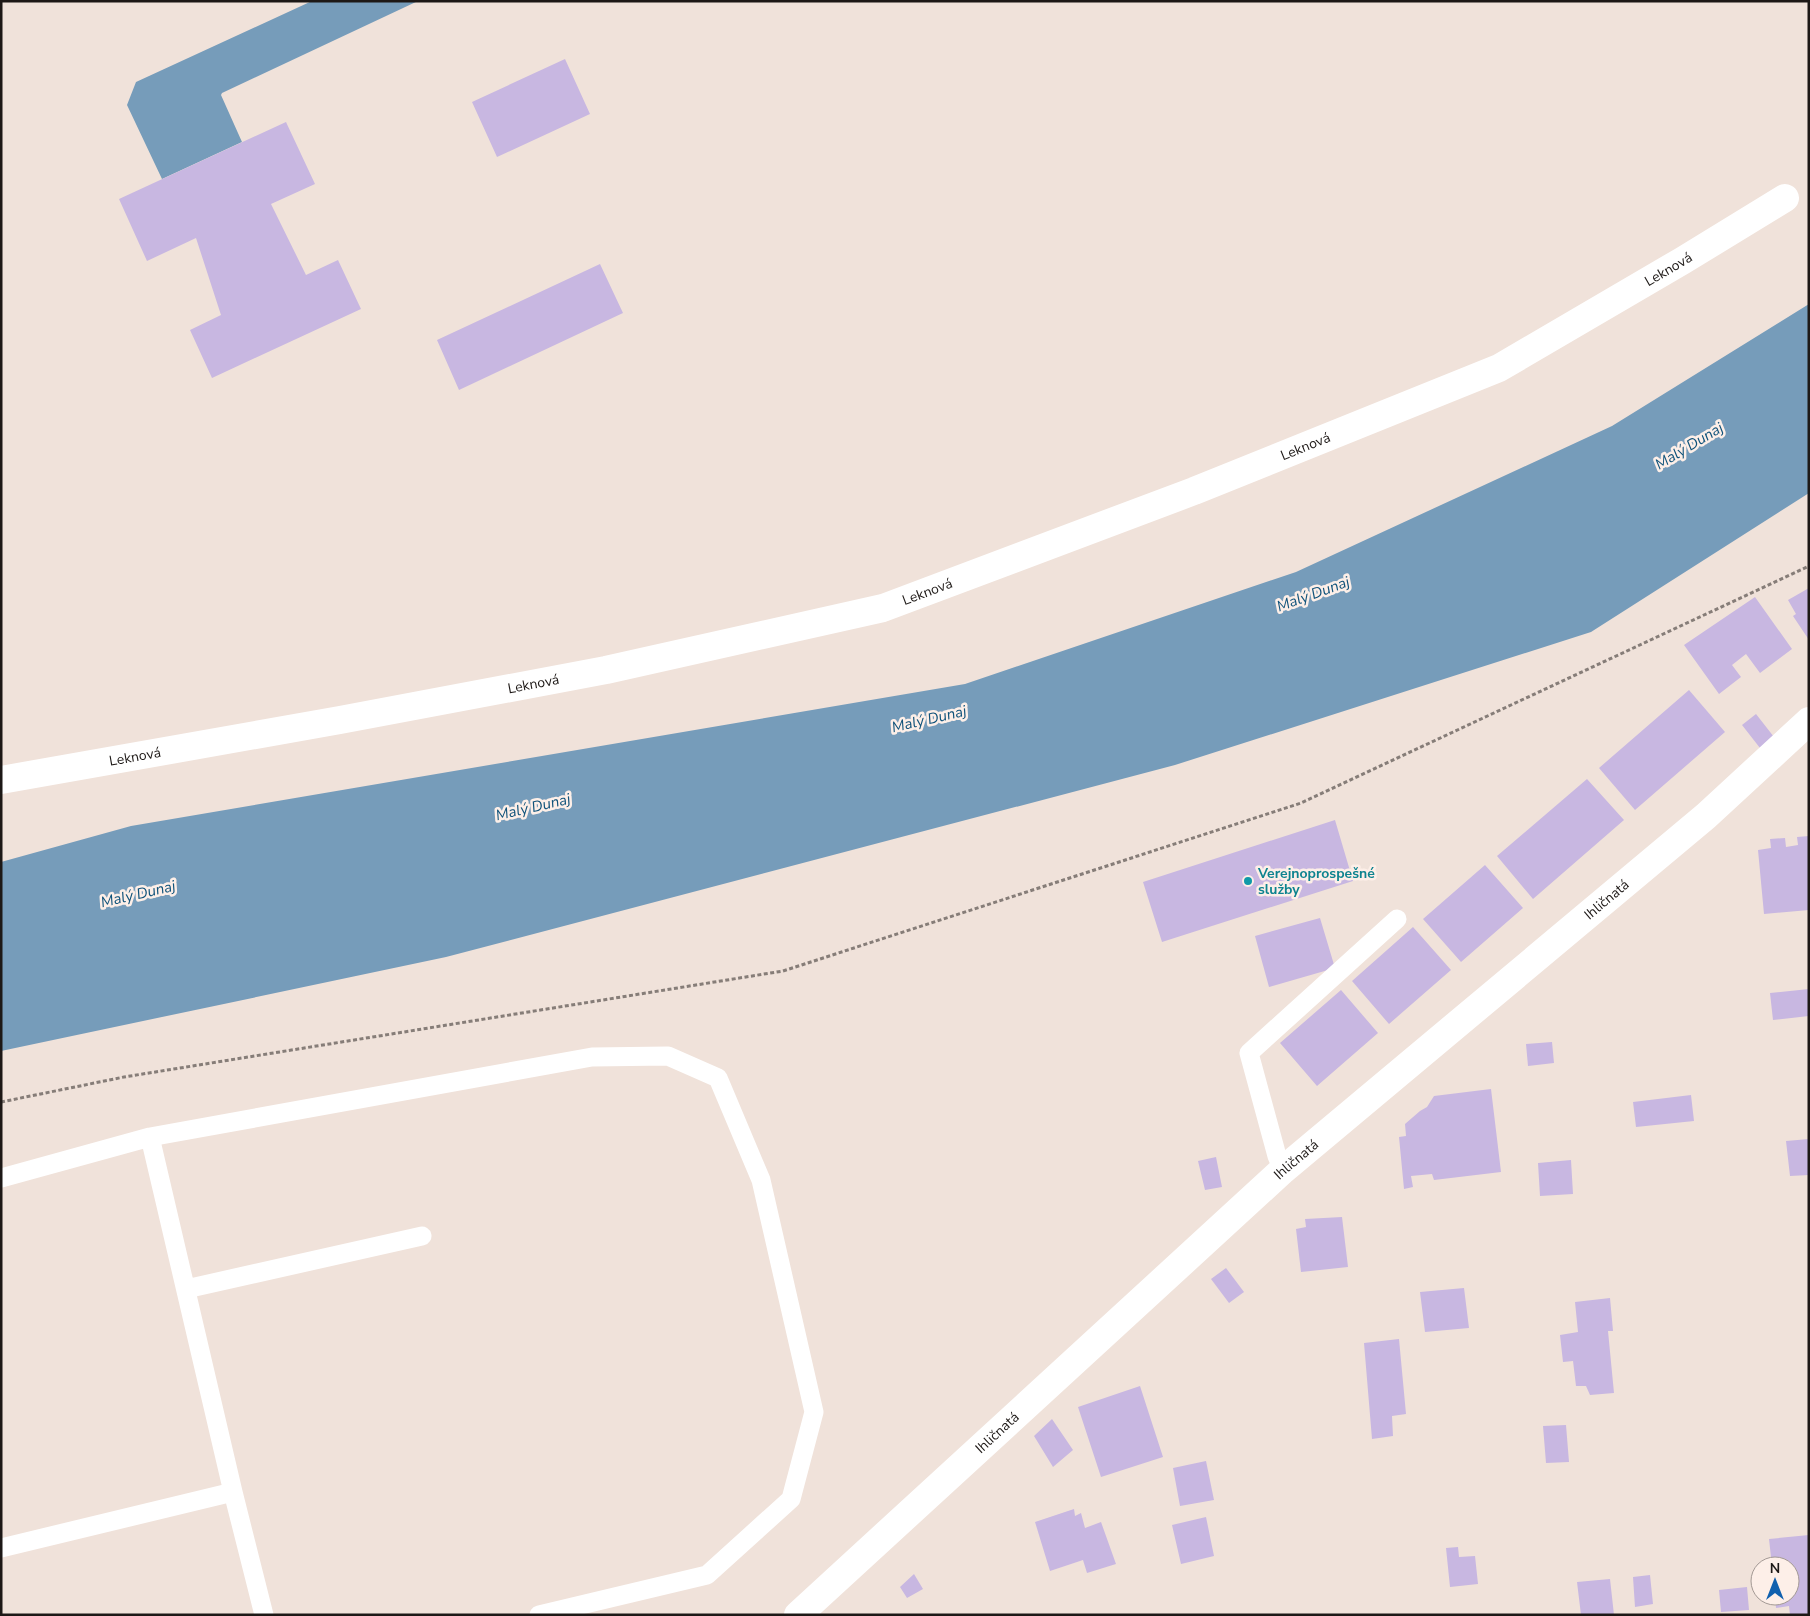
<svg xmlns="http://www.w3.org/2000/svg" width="1810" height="1616" viewBox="0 0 1810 1616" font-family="'Nunito Sans',sans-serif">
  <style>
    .water { fill: #769cba }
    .building { fill: #c8b7e1 }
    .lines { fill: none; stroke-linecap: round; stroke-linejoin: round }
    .path { stroke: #867d78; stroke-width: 3; stroke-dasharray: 4 2.5; stroke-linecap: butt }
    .service { stroke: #fff; stroke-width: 19 }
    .minor { stroke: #fff; stroke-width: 28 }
    .culture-dot { fill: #0f9aa8; stroke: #fdefe8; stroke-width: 2 }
    .labels { text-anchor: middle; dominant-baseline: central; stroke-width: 5; stroke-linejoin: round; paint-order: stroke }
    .street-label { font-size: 14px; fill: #1d1816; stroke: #fdefe8 }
    .culture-label { font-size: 14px; font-weight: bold; fill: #0d838f; stroke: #fdefe8; text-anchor: start }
    .water-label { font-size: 15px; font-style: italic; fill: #0f527a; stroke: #fdefe8 }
  </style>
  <rect width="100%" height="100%" fill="#f0e2da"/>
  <!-- water -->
  <path class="water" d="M312 1H418L222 93 221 95 242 142 162 179 127 105 136 82Z
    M1809 304V493L1591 632 1175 765 446 957 1 1051V862L131 826 965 684 1296 572 1612 426Z"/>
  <!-- building -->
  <path class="building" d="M565 59 590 114 497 157 472 102Z
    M286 122 315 184 271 204 306 275 338 260 361 309 212 378 190 330 221 315 196 238 147 261 119 199Z
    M600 264 623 313 459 390 437 340Z
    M1809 588V640L1793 616 1796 614 1788 600Z
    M1755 597 1792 649 1760 673 1746 654 1732 665 1741 677 1719 694 1684 645Z
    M1689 690 1725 732 1635 810 1599 768Z
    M1756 714 1774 737 1760 748 1742 725Z
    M1587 779 1624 820 1533 899 1497 856Z
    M1335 820 1353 881 1162 942 1143 882Z
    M1809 836V910L1764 914 1758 850 1771 848 1770 839 1785 838 1786 847 1798 845 1797 837Z
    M1485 865 1523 908 1461 962 1423 919Z
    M1320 918 1335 968 1269 987 1255 936Z
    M1413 927 1451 970 1389 1024 1352 981Z
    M1809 989V1016L1773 1020 1770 993Z
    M1341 990 1378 1033 1317 1086 1280 1043Z
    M1552 1042 1554 1063 1528 1066 1526 1044Z
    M1491 1089 1501 1172 1434 1180 1432 1174 1411 1176 1413 1187 1404 1189 1399 1137 1406 1136 1405 1124 1420 1111 1427 1107 1434 1096Z
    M1691 1095 1694 1121 1636 1127 1633 1102Z
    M1809 1139V1175L1790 1176 1786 1141Z
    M1216 1157 1222 1187 1205 1190 1198 1161Z
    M1571 1160 1573 1194 1540 1196 1538 1163Z
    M1342 1217 1348 1267 1301 1272 1296 1229 1306 1227 1305 1219Z
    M1226 1268 1244 1292 1229 1303 1211 1279Z
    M1464 1288 1469 1328 1425 1332 1420 1292Z
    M1610 1298 1613 1331H1608L1614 1393 1590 1395 1586 1386H1576L1573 1361 1563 1362 1560 1335 1578 1332 1575 1302Z
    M1399 1339 1406 1414 1392 1416 1393 1436 1372 1439 1364 1343Z
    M1140 1386 1163 1457 1101 1477 1078 1407Z
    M1052 1419 1073 1450 1053 1467 1034 1436Z
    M1566 1425 1569 1462 1546 1463 1543 1426Z
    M1206 1461 1214 1500 1180 1506 1173 1468Z
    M1074 1509 1075 1516 1081 1513 1085 1528 1101 1522 1116 1564 1087 1573 1083 1560 1050 1571 1035 1522Z
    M1206 1517 1214 1556 1181 1564 1172 1525Z
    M1809 1535V1615H1790L1789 1606 1776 1608 1775 1596H1790V1566H1772L1769 1539Z
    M1458 1547 1459 1557 1475 1556 1478 1584 1450 1587 1446 1548Z
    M914 1574 923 1589 907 1598 900 1587Z
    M1650 1575 1653 1604 1635 1607 1633 1577Z
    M1610 1579 1614 1615H1581L1577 1582Z
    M1747 1587 1749 1610 1721 1612 1719 1590Z"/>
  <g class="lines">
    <!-- path -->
    <path class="path" d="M1 1102 124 1077 783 971 1301 803 1809 566"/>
    <!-- service -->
    <path class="service" d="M150 1137 592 1057 668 1056 718 1078 761 1180 814 1412 791 1499 707 1575 539 1615
      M1283 1170 1277 1156 1249 1053 1397 919
      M1 1178 150 1137 233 1492 264 1615
      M186 1289 422 1236
      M1 1548 233 1492"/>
    <!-- minor -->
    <g class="minor">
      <path id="s1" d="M1 780 340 720 606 670 883 608 1194 491 1499 368 1682 261 1785 198"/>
      <path id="s2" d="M798 1615 1283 1170 1706 816 1809 721"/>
    </g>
  </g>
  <!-- markers -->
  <circle class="culture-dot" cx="1248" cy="881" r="5"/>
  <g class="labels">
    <!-- street labels -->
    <g class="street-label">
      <text stroke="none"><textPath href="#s1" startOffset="1756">Leknová</textPath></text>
      <text stroke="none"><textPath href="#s1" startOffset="1351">Leknová</textPath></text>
      <text stroke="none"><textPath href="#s1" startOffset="946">Leknová</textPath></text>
      <text stroke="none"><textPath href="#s1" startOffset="541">Leknová</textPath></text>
      <text stroke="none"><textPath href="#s1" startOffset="136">Leknová</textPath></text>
      <text stroke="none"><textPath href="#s2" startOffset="1080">Ihličnatá</textPath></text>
      <text stroke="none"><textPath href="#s2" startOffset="675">Ihličnatá</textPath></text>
      <text stroke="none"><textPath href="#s2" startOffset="270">Ihličnatá</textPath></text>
    </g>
    <!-- culture labels -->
    <g class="culture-label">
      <text x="1258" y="873">Verejnoprospešné<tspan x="1258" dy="16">služby</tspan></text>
    </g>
    <!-- water labels -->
    <g class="water-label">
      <text transform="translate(1689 446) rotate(-31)">Malý Dunaj</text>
      <text transform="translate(1313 594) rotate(-20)">Malý Dunaj</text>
      <text transform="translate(929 719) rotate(-13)">Malý Dunaj</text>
      <text transform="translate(533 807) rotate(-13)">Malý Dunaj</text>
      <text transform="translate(138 894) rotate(-13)">Malý Dunaj</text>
    </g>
  </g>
  <!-- border -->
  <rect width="1810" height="1616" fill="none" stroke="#1d1816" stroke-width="5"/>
  <!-- north arrow -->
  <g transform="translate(1775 1581)"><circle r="24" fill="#fdefe8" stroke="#a39994"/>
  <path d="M0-4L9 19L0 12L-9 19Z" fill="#1060ae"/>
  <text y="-8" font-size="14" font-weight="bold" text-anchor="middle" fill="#1d1816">N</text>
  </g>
</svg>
